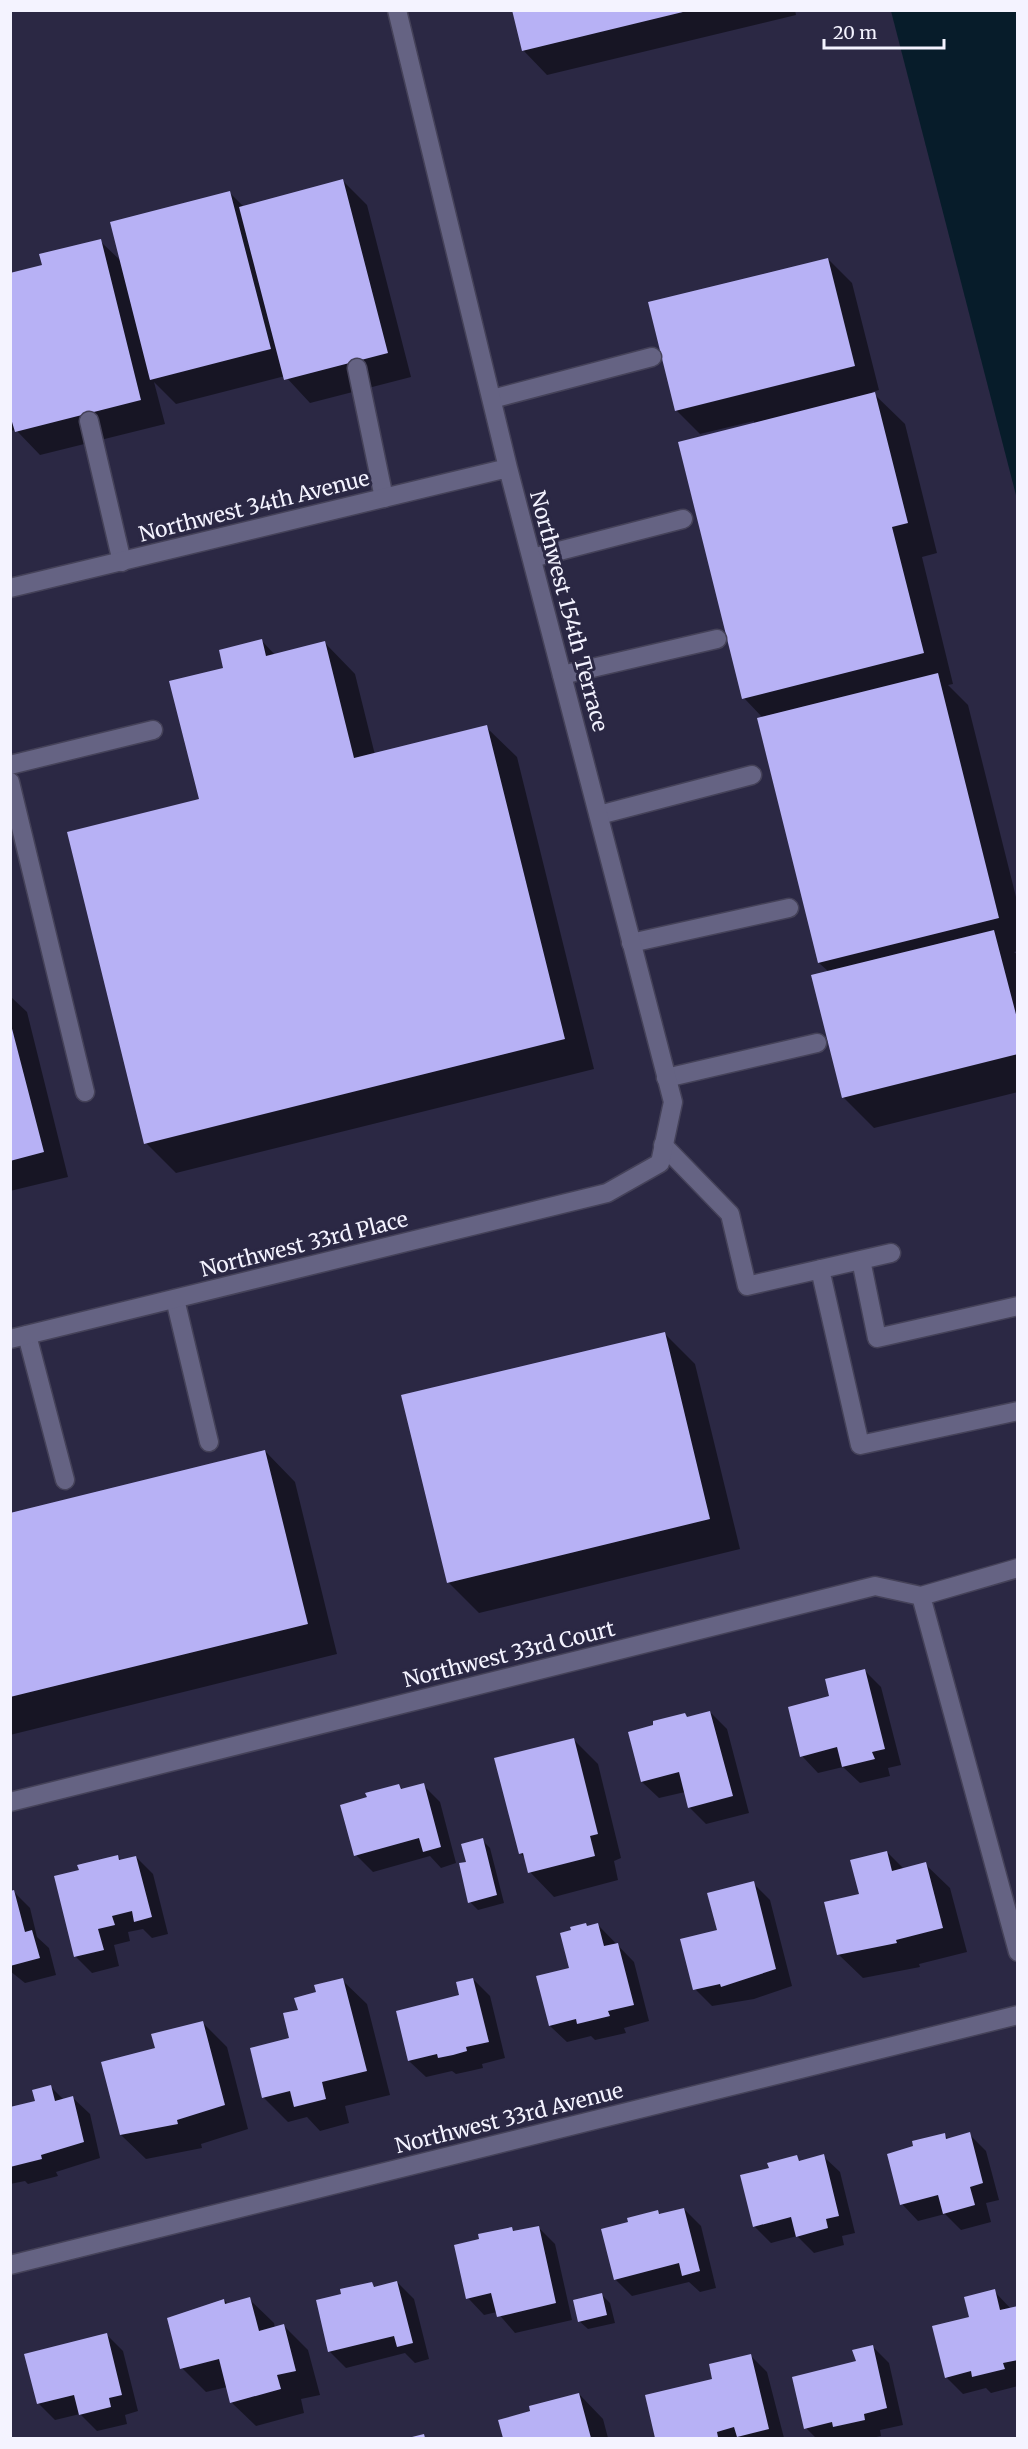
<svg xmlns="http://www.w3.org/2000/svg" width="1028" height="2449" viewBox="0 0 1028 2449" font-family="Merriweather,serif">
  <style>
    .water { fill: #071c2a }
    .shadow { fill: #0007 }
    .building { fill: #b7b1f5 }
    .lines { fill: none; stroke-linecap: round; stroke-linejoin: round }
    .lane-casing { stroke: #454259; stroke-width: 21 }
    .street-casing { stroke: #454259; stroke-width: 21 }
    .lane { stroke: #656383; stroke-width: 18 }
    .street { stroke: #656383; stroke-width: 18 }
    .labels { text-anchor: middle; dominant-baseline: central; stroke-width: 6; stroke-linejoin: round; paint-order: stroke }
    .street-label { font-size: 21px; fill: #f4f3ff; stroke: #2b2844 }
  </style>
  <rect width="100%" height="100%" fill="#2b2844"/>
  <!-- water -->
  <path class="water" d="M891 11H1017V499Z"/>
  <!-- shadow -->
  <path class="shadow" d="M514 10H795L796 15 547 75 523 50Z
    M343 181 367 205 411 377 310 403 285 376 176 404 154 382 165 424 40 455 16 430 10 431V274L43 266 100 241 122 262 230 193 244 207Z
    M828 259 852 283 879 390 872 392 905 424 937 553 922 557 953 684 948 685 968 705 1018 905V951L1014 952 1018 955V1092L874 1128 844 1098 813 976 829 972 819 963 763 718 744 698 754 421 700 434 676 410Z
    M262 641 276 656 325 643 355 674 375 755 486 727 517 757 594 1069 176 1173 146 1143 225 669Z
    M10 996 27 1012 68 1177 10 1191Z
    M664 1333 695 1364 740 1549 479 1613 448 1582Z
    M265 1451 295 1482 337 1654 10 1735V1514Z
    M864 1670 881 1687 901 1765 888 1768 890 1776 860 1783 843 1767 818 1773 802 1756Z
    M710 1712 727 1729 749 1813 706 1824 689 1807 685 1792 659 1798 642 1782 688 1718Z
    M574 1740 598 1764 621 1858 614 1861 618 1880 554 1897 530 1872 526 1859 520 1853Z
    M399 1785 403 1790 423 1785 440 1802 456 1863 441 1868 430 1856 373 1872 356 1855 369 1798Z
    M482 1840 490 1848 504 1903 478 1910 470 1902 468 1863Z
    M887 1852 904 1869 925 1864 950 1888 967 1952 919 1964 920 1967 863 1978 838 1954 861 1895Z
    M118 1857 122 1861 136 1857 153 1874 168 1934 152 1938 143 1929 128 1932 130 1941 114 1945 119 1966 92 1973 75 1956Z
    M753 1883 770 1900 792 1986 754 1999 712 2006 695 1989 719 1931Z
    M13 1891 30 1908 37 1937 49 1948 56 1975 25 1983 10 1971V1892Z
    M598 1925 634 1962 649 2021 624 2028 626 2033 595 2040 591 2036 567 2042 550 2026 571 1969Z
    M473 1979 490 1996 505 2058 482 2064 483 2068 470 2071 456 2074 452 2071 426 2077 409 2061Z
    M342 1980 367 2004 390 2095 345 2106 349 2123 320 2131 307 2117 288 2122 264 2098 252 2049 291 2039 299 2011 318 1993Z
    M202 2022 227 2047 248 2129 201 2144 202 2148 146 2159 121 2135 156 2049Z
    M51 2087 64 2100 73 2098 90 2114 100 2158 56 2172 58 2176 28 2184 25 2181 10 2184V2109L36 2102Z
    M969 2134 986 2151 999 2200 986 2203 991 2222 961 2230 945 2214 918 2221 902 2204 944 2135 949 2139Z
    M823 2156 840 2172 855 2233 842 2236 844 2245 814 2253 797 2236 771 2243 754 2226 796 2157 801 2162Z
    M684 2209 701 2226 716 2288 700 2292 689 2282 632 2296 615 2279 630 2223 657 2211 661 2215Z
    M538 2227 555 2244 572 2320 515 2333 497 2312 484 2315 468 2298 481 2240 511 2228 515 2232Z
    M397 2282 414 2299 429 2359 415 2363 405 2353 346 2368 329 2351 343 2296 371 2283 376 2288Z
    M994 2291 1011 2309 1018 2307V2386L991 2393 986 2388 963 2394 946 2377 971 2318Z
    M601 2294 610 2303 615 2323 588 2329 579 2321Z
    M249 2299 274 2323 275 2328 284 2326 308 2350 320 2395 301 2399 304 2413 256 2426 231 2402 227 2387 206 2392 182 2368 224 2300 228 2304Z
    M107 2335 123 2351 138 2411 125 2415 127 2424 97 2431 80 2414 55 2420 38 2403Z
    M872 2346 889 2363 903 2425 880 2430 881 2436 872 2438H816L806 2428Z
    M750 2355 767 2372 784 2438H657L647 2397 713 2380Z
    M579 2394 603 2419 608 2438H505L500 2421Z"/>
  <!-- building -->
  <path class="building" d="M512 10H686L687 11 522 51Z
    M343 179 388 353 284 380 239 207Z
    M230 191 271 349 150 380 110 222Z
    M101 239 141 400 15 432 10 415V273L42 265 39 254Z
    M828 258 855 366 675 411 648 302Z
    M875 392 908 523 892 527 924 653 742 699 678 442Z
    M262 639 266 656 325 641 354 758 487 725 565 1039 144 1144 67 832 199 799 169 681 223 668 219 650Z
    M938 673 999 918 818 963 757 718Z
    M994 930 1018 1022V1054L842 1098 811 975Z
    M10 1021 44 1152 10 1161Z
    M665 1332 710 1519 447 1583 401 1395Z
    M265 1450 308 1624 10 1697V1513Z
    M865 1669 885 1749 872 1752 875 1759 842 1767 837 1747 800 1757 788 1707 829 1696 825 1679Z
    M710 1711 733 1796 688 1808 679 1772 641 1782 628 1732 653 1725V1721L685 1713 687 1717Z
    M574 1738 598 1834 590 1836 595 1856 528 1873 523 1853 519 1854 494 1758Z
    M424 1783 441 1847 423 1852 419 1838 354 1856 340 1805 367 1797 365 1793 399 1784 401 1789Z
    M483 1838 497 1895 468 1903 459 1863 466 1862 461 1844Z
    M887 1851 892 1871 926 1862 943 1928 896 1940 897 1943 837 1955 824 1902 859 1894 850 1860Z
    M118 1855 119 1860 136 1856 152 1917 134 1922 132 1911 112 1916 115 1925 98 1929 104 1950 74 1957 54 1876 79 1870 77 1865Z
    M754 1881 776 1969 721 1987 720 1984 693 1990 680 1939 717 1930 707 1893Z
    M14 1890 25 1932 32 1930 40 1958 10 1966V1891Z
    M586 1923 587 1926 598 1923 604 1946 618 1943 634 2005 608 2011 610 2016 577 2024 576 2019 549 2026 536 1976 569 1968 560 1933 571 1930 570 1927Z
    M343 1978 367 2071 322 2082 326 2099 294 2107 290 2091 262 2098 250 2048 289 2038 283 2013 298 2010 294 1998 316 1992 314 1985Z
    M473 1978 489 2042 466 2047 467 2051 453 2055 438 2058 437 2054 408 2061 396 2011 459 1995 456 1982Z
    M203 2021 225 2105 177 2120 178 2124 120 2135 101 2062 155 2048 151 2034Z
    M51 2085 55 2101 73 2096 84 2142 41 2155 42 2159 10 2167V2107L35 2101 32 2090Z
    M970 2132 983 2183 970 2187 975 2205 943 2214 938 2195 900 2205 887 2154 913 2146 912 2141 945 2133 946 2139Z
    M824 2154 839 2216 826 2219 828 2228 796 2237 791 2217 753 2227 740 2175 769 2168 767 2163 797 2155 799 2161Z
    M684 2208 700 2271 682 2276 679 2263 614 2280 601 2229 628 2222 627 2218 658 2210 659 2214Z
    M539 2226 556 2303 497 2317 491 2293 466 2299 454 2245 479 2239 478 2234 512 2227 513 2231Z
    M397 2281 413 2343 397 2347 394 2336 328 2352 316 2300 341 2294 340 2289 372 2282 374 2287Z
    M995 2289 1000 2310 1018 2306V2360L1003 2363 1005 2369 972 2377 971 2371 945 2378 932 2326 969 2317 964 2297Z
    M602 2293 607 2315 578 2322 573 2300Z
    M250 2297 259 2331 284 2324 296 2371 277 2375 281 2389 230 2403 219 2359 180 2369 167 2318 224 2299 225 2304Z
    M107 2333 122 2395 109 2398 111 2407 79 2415 74 2395 37 2404 24 2354Z
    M873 2345 887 2408 864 2414 865 2420 833 2427 832 2422 804 2429 792 2377 856 2361 852 2350Z
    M751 2354 769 2429 737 2437 734 2427 717 2432 718 2437 714 2438H655L645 2395 712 2379 709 2364Z
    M579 2393 591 2438H503L498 2420 530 2411 529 2406Z
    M424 2434 425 2438H408Z"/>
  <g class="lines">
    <defs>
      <path id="lane" d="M357 368 384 498
        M492 399 652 357
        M89 421 122 562
        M532 558 683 519
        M562 675 717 639
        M10 765 153 730
        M10 782 85 1092
        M599 815 752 775
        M631 943 789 908
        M666 1078 817 1043
        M663 1145 730 1214 747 1286 891 1253
        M861 1260 877 1338 1018 1306
        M820 1269 860 1445 1018 1411
        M175 1299 209 1442
        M27 1335 65 1480"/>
      <path id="street" d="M10 588 508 468
        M10 1339 607 1193 660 1163 673 1102 508 468 397 10
        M921 1596 1018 1952
        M10 1802 875 1586 921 1596 1018 1568
        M10 2265 1018 2015"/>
    </defs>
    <!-- lane casing -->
    <use href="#lane" class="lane-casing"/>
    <!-- street casing -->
    <use href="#street" class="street-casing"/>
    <!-- lane -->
    <use href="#lane" class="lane"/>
    <!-- street -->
    <use href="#street" class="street"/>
  </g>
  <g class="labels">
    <!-- street labels -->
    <g class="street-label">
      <text transform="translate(254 506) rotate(-14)">Northwest 34th Avenue</text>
      <text transform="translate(569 611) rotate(75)">Northwest 154th Terrace</text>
      <text transform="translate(304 1244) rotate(-14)">Northwest 33rd Place</text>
      <text transform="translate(509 1654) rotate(-14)">Northwest 33rd Court</text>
      <text transform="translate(509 2118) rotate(-14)">Northwest 33rd Avenue</text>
    </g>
  </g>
  <!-- border -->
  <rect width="1028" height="2449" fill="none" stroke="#f4f3ff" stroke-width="24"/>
  <!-- scale -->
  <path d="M824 39v9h120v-9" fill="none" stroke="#f4f3ff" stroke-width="3"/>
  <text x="833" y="39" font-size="18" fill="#f4f3ff" stroke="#2b2844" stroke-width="4.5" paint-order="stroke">20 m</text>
</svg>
